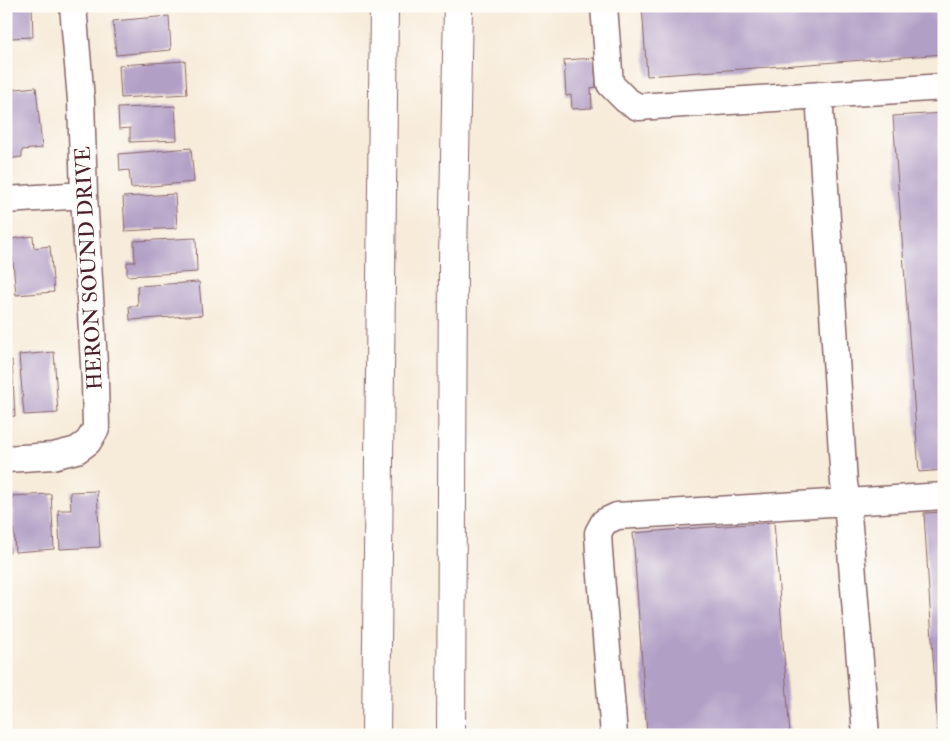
<svg xmlns="http://www.w3.org/2000/svg" width="950" height="741" viewBox="0 0 950 741" font-family="'IM FELL Double Pica',serif">
  <style>
    .building { fill: #b29fc6 }
    .lines { fill: none; stroke-linecap: round; stroke-linejoin: round }
    .minor-casing { stroke: #876668; stroke-width: 29 }
    .highway-casing { stroke: #876668; stroke-width: 30 }
    .minor { stroke: #fff; stroke-width: 26 }
    .highway { stroke: #fff; stroke-width: 28 }
    .labels { text-anchor: middle; dominant-baseline: central; stroke-width: 5; stroke-linejoin: round; paint-order: stroke }
    .street-label { font-size: 21px; fill: #4a1f2b; stroke: #fdfcf7 }
  </style>
  <rect width="100%" height="100%" fill="#fdfcf7"/>
  <filter id="ink" filterUnits="userSpaceOnUse"><feTurbulence type="fractalNoise" baseFrequency=".02" numOctaves="2"/><feDisplacementMap in="SourceGraphic" scale="10" xChannelSelector="R" yChannelSelector="G"/><feConvolveMatrix kernelMatrix="1 2 1 2 8 2 1 2 1" color-interpolation-filters="sRGB"/></filter>
  <filter id="wash" filterUnits="userSpaceOnUse"><feTurbulence type="fractalNoise" baseFrequency=".0096" numOctaves="4" result="noise"/><feDisplacementMap in="SourceGraphic" scale="20" xChannelSelector="R" yChannelSelector="G"/><feGaussianBlur stdDeviation="1.12" result="paint"/><feColorMatrix in="noise" values="0 0 0 0 0 0 0 0 0 0 0 0 0 0 0 0 0 1.4 0 .05"/><feComposite in="paint" operator="in"/></filter>
  <g filter="url(#wash)">
    <rect width="100%" height="100%" fill="#f7ebd9"/>
    <g id="blocks">
      <!-- building -->
      <path class="building" d="M6 6H32L33 37 10 38 9 31H6Z
        M119 6H160V8L119 10Z
        M642 6H944V54L647 76Z
        M169 16 171 50 116 55 113 21Z
        M594 58 596 87 591 88 592 108 572 109 571 95 566 96 564 60Z
        M185 61 187 94 121 98 119 65Z
        M36 87 42 148 22 150V157L7 159 6 90Z
        M175 106 177 140 130 142V128L119 129 118 108Z
        M944 113V470L919 472 893 116Z
        M191 148 194 182 131 188 129 170 120 171 119 154Z
        M175 194 177 228 125 231 123 197Z
        M33 236 34 248 50 246 54 292 16 295 11 239Z
        M196 238 197 272 127 276V262H135L134 241Z
        M199 282 202 315 130 320 129 306H138L137 286Z
        M54 352 58 413 24 415 19 355Z
        M6 360H12L15 416 6 417Z
        M97 491 100 547 60 549 58 510H71L70 492Z
        M51 494 54 549 15 552 12 496Z
        M6 511H8L10 553H6Z
        M944 512V735H938L924 513Z
        M774 522 790 735H647L633 533Z"/>
    </g>
  </g>
  <g filter="url(#ink)">
    <use href="#blocks" fill-opacity="0" stroke="#876668" stroke-width="1"/>
    <g class="lines">
      <defs>
        <path id="minor" d="M604 6 610 84 626 100 638 107 944 87
          M819 95 844 483 847 502 944 496
          M6 200 84 195
          M6 459 53 456 77 450 88 442 96 429 95 381 84 195 81 100 73 6
          M614 735 599 551 598 533 604 522 617 516 847 502 866 735"/>
        <path id="highway" d="M376 735 384 6
          M451 735 453 259 458 6"/>
      </defs>
      <!-- minor casing -->
      <use href="#minor" class="minor-casing"/>
      <!-- highway casing -->
      <use href="#highway" class="highway-casing"/>
      <!-- minor -->
      <use href="#minor" class="minor"/>
      <!-- highway -->
      <use href="#highway" class="highway"/>
    </g>
  </g>
  <g class="labels">
    <!-- street labels -->
    <g class="street-label">
      <text transform="translate(89 268) rotate(-93)">HERON SOUND DRIVE</text>
    </g>
  </g>
  <!-- margin -->
  <rect width="950" height="741" fill="none" stroke="#fdfcf7" stroke-width="25"/>
</svg>
